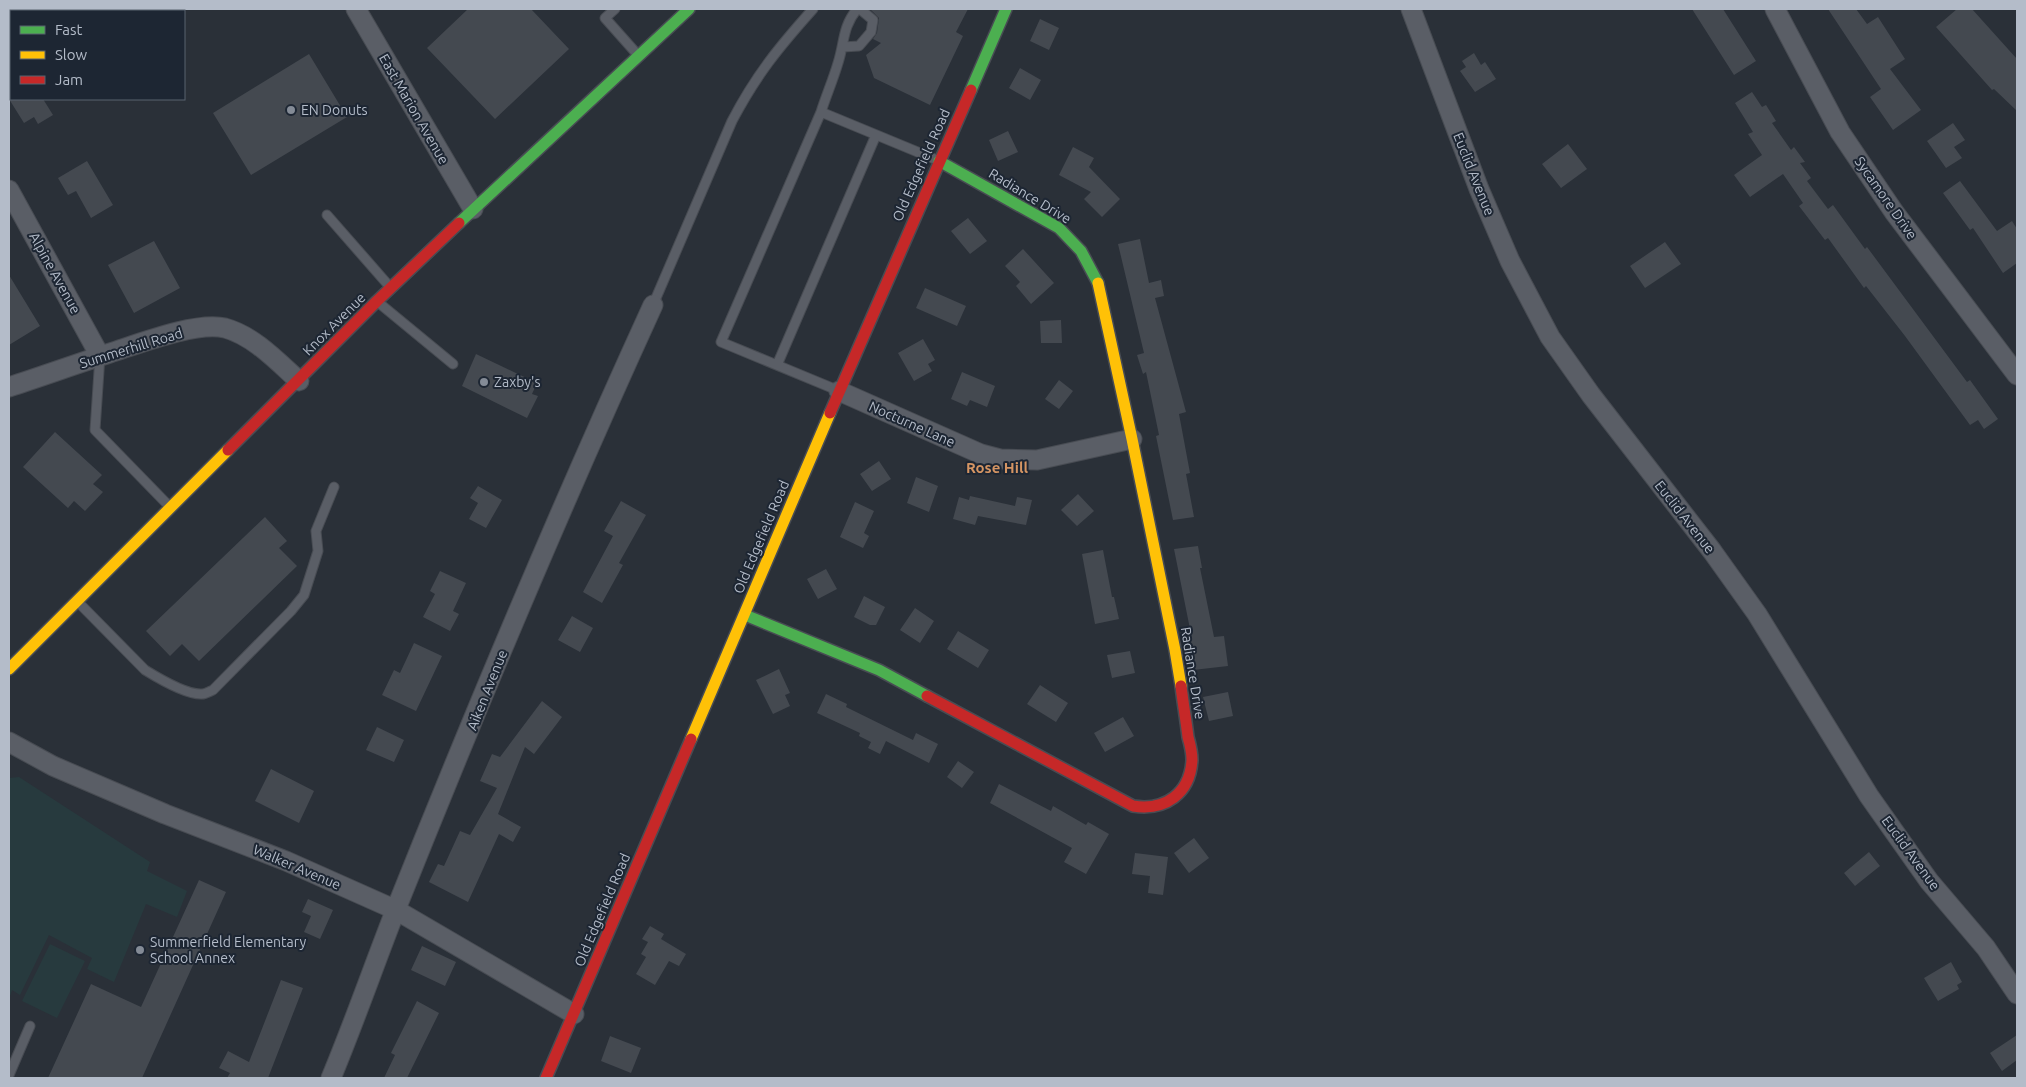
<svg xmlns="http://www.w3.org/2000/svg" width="2026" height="1087" viewBox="0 0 2026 1087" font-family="Ubuntu,sans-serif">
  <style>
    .green { fill: #273a3e }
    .building { fill: #444950 }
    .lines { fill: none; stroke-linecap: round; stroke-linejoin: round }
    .lane-casing { stroke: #484c53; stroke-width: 11 }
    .street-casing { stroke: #484c53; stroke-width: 21 }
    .fast-casing { stroke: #484c53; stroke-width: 14 }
    .slow-casing { stroke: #484c53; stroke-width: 14 }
    .jam-casing { stroke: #484c53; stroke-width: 14 }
    .lane { stroke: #5a5e66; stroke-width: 9 }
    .street { stroke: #5a5e66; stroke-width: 19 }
    .fast { stroke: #4caf50; stroke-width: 11 }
    .slow { stroke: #ffc107; stroke-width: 11 }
    .jam { stroke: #c62828; stroke-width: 11 }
    .poi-dot { fill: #848b96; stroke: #1d2633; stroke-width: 2 }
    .labels { text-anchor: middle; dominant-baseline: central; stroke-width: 4; stroke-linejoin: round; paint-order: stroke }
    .street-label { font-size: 14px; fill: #b4bcc9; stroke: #1d2633 }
    .poi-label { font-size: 14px; fill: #b4bcc9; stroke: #1d2633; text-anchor: start }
    .neighbourhood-label { font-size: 15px; font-weight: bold; fill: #d59563; stroke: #1d2633 }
  </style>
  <rect width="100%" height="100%" fill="#2a3038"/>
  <!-- green -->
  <path class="green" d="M19 777 150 862 147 871 187 891 177 917 146 904 114 982 87 969 92 958 49 935 20 995 12 990 9 999V778Z
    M50 944 85 961 57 1018 22 1001Z"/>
  <!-- building -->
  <path class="building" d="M468 9H531L569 49 495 119 427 48Z
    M870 9H968L956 32 963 36 930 105 874 78 866 55 881 43 873 39 877 33 879 18Z
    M1692 9H1723L1756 61 1734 75Z
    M1828 9H1856L1867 24 1878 17 1905 59 1890 69 1921 110 1893 130 1870 97 1881 89Z
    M1957 9H1972L2017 59V111L1994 89 1992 90 1936 27Z
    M1040 19 1059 28 1049 50 1030 41Z
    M1474 53 1481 65 1485 62 1496 79 1475 92 1460 71 1466 67 1462 61Z
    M309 54 347 117 251 175 213 113Z
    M1020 68 1041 80 1030 100 1009 88Z
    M1752 92 1762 107 1766 105 1776 121 1772 123 1791 150 1794 147 1805 162 1800 163 1811 178 1807 181 1828 209 1833 205 1865 249 1867 247 1967 382 1970 380 1998 419 1984 429 1978 420 1970 425 1905 336 1866 286 1864 288 1828 238 1825 240 1799 206 1803 203 1783 174 1750 197 1734 175 1762 155 1748 134 1753 132 1735 103Z
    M9 99H43L53 115 38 124 34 117 24 123Z
    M1953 123 1965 140 1954 147 1962 158 1946 168 1927 141Z
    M1008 131 1018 152 998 161 989 140Z
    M1568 144 1587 169 1561 188 1542 164Z
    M1073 147 1094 158 1089 167 1120 199 1102 217 1084 199 1091 192 1059 175Z
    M87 161 113 205 91 218 76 191 68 195 58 178Z
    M1960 181 1997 231 2012 221 2017 229V263L2003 273 1973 228 1970 230 1943 193Z
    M968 218 987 241 970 254 951 231Z
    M1140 239 1149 283 1161 280 1164 296 1155 298 1186 412 1179 414 1190 473 1186 474 1194 517 1173 520 1156 436 1159 435 1146 372 1143 374 1137 355 1144 353 1118 244Z
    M154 241 180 288 134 313 108 265Z
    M1665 242 1681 264 1645 288 1630 266Z
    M1023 249 1054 283 1031 304 1016 286 1020 282 1005 266Z
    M9 275 40 326 9 345Z
    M925 288 966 306 957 326 916 308Z
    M1061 320 1062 343H1041L1040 321Z
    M923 339 935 360 928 364 932 371 914 381 898 353Z
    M476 354 537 383 532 394 538 396 527 418 462 386Z
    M962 372 995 386 987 407 970 400 967 406 951 399Z
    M1059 380 1073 391 1059 409 1045 399Z
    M55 432 102 475 93 484 103 492 85 511 74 501 68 508 23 467Z
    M879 461 891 479 872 491 860 474Z
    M916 477 938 486 929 512 907 503Z
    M478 486 502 500 486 528 469 519 478 503 470 498Z
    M1078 494 1094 511 1077 526 1061 510Z
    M970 496 1015 506 1017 497 1032 500 1026 525 978 516 975 525 953 519 959 497 969 500Z
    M621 501 646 515 619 563 623 565 602 603 583 592 613 536 604 531Z
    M855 502 874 511 864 533 869 536 863 548 840 537Z
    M265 517 287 541 279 548 297 566 199 661 182 644 170 656 146 631Z
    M1198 546 1202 568H1200L1214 637 1224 636 1228 666 1193 670 1188 640 1192 639 1174 549Z
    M1103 550 1112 597H1114L1119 619 1095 624 1082 554Z
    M826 569 837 589 818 599 807 579Z
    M440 571 466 583 453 611 459 614 450 631 423 617 435 594 430 591Z
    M864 596 885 607 876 625H870L854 617Z
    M915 608 934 621 920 643 900 630Z
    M572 616 593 628 580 652 558 640Z
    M958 631 989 650 978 668 947 649Z
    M414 643 442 656 416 711 382 695 394 670 400 673Z
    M1130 651 1135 673 1112 678 1107 655Z
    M779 669 790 693 785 695 790 706 773 714 756 680Z
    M1040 685 1068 703 1056 722 1027 704Z
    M1228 692 1233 716 1209 721 1203 697Z
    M826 694 847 704 846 707 913 740 916 733 938 744 929 763 886 741 880 754 868 748 871 742 859 736 860 733 817 713Z
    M542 701 562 717 534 754 525 747 498 814 521 827 513 842 499 834 468 902 429 882 438 864 444 866 460 831 470 835 497 788 480 781 492 754 500 757Z
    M1123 717 1134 736 1105 752 1094 733Z
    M377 727 404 740 394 762 366 750Z
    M958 761 974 772 962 788 947 777Z
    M271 769 314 791 299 823 255 801Z
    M999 784 1051 811 1053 806 1086 825 1088 822 1109 834 1086 874 1064 862 1072 848 990 803Z
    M1194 838 1209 858 1189 873 1174 853Z
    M1869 852 1880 866 1855 886 1844 873Z
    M1135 853 1168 857 1163 895 1148 893 1150 876 1132 874Z
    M199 880 226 892 142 1078H48L91 984 141 1007Z
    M308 899 333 910 320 939 304 932 311 916 302 912Z
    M650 926 664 934 661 939 686 954 679 966 669 961 655 985 636 974 646 957 641 954 648 942 642 939Z
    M422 946 456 962 445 986 411 970Z
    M1951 962 1962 982 1957 985 1959 989 1938 1001 1924 978Z
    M281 980 303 988 268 1078H227L230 1073 219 1068 228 1051 249 1062Z
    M417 1001 439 1013 407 1078H384L395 1055 391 1053Z
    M2017 1035V1060L2002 1071 1990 1053Z
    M610 1036 641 1048 631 1073 601 1061Z"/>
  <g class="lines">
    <defs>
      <path id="lane" d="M615 9 605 18 637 54
        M843 47 859 46 871 32 873 20 860 9
        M821 112C826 96 833 80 838 63 845 41 842 28 857 9
        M327 215 390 287
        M379 303 453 364
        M653 305 732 121C756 75 779 47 813 9
        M100 356 95 430 169 506
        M777 365 876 135
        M837 390 721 342 821 112 937 160
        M79 603 145 670C158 678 187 695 202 694 206 694 210 691 213 690L291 611 304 595 318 551 316 531 334 487
        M9 1075 30 1026"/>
      <path id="street" d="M356 9 473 209
        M1411 9 1479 189 1510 261 1550 337 1591 395 1712 551 1757 614 1869 796 1929 881 1986 948 2017 994
        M1775 9 1840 132 1894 212 2017 375
        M9 190 100 356
        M9 387C43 376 76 364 110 353 138 344 197 321 225 328 254 336 278 362 299 381
        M839 391 981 454 1000 459 1037 460 1132 439
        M9 742 53 766 165 814 286 861 396 910 574 1014
        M331 1078C354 1023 374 965 396 909 477 706 562 504 653 305"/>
      <path id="fast" d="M971 90 1006 9
        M939 161 1059 228 1081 251 1098 283
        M459 223 689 9
        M745 615 879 670 927 696"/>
      <path id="slow" d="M1098 283 1132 439 1175 650 1181 686
        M9 669 228 450
        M691 739 830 413"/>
      <path id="jam" d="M830 413 971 90
        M228 450 377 301 459 223
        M927 696 1133 806C1165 811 1190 794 1192 760 1192 753 1190 744 1188 737 1186 720 1183 703 1181 686
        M546 1078 691 739"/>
    </defs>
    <!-- lane casing -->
    <use href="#lane" class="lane-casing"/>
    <!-- street casing -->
    <use href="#street" class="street-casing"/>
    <!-- fast casing -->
    <use href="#fast" class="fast-casing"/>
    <!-- slow casing -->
    <use href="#slow" class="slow-casing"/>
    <!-- jam casing -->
    <use href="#jam" class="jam-casing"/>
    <!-- lane -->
    <use href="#lane" class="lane"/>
    <!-- street -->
    <use href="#street" class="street"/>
    <!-- fast -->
    <use href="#fast" class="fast"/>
    <!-- slow -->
    <use href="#slow" class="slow"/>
    <!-- jam -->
    <use href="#jam" class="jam"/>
  </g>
  <!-- markers -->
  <g class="poi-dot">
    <circle cx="291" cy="110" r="5"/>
    <circle cx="484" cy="382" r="5"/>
    <circle cx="140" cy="950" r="5"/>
  </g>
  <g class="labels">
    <!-- street labels -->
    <g class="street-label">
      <text transform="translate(414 109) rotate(60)">East Marion Avenue</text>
      <text transform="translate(921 165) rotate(-66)">Old Edgefield Road</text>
      <text transform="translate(1474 174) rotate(68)">Euclid Avenue</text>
      <text transform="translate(1030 196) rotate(31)">Radiance Drive</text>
      <text transform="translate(1886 198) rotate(55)">Sycamore Drive</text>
      <text transform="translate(55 273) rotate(61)">Alpine Avenue</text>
      <text transform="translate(334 324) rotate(-45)">Knox Avenue</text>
      <text transform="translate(131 348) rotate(-17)">Summerhill Road</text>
      <text transform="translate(912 424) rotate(24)">Nocturne Lane</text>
      <text transform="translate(1685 517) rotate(52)">Euclid Avenue</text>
      <text transform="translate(761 537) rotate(-67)">Old Edgefield Road</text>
      <text transform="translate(1193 673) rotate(81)">Radiance Drive</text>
      <text transform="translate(487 690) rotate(-68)">Aiken Avenue</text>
      <text transform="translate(1911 853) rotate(54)">Euclid Avenue</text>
      <text transform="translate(297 867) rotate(23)">Walker Avenue</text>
      <text transform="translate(602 910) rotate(-67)">Old Edgefield Road</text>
    </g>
    <!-- poi labels -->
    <g class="poi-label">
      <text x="301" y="110">EN Donuts</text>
      <text x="494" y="382">Zaxby's</text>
      <text x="150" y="942">Summerfield Elementary<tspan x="150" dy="16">School Annex</tspan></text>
    </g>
    <!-- neighbourhood labels -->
    <g class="neighbourhood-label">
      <text x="997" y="467">Rose Hill</text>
    </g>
  </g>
  <!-- border -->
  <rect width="2026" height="1087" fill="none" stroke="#b4bcc9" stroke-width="20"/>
  <!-- legend -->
  <rect x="10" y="10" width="175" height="90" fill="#1d2633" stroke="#59626f"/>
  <rect x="20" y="26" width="25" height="8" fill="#4caf50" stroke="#59626f"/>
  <text x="55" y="35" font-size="15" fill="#b4bcc9">Fast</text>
  <rect x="20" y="51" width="25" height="8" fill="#ffc107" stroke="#59626f"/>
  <text x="55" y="60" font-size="15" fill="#b4bcc9">Slow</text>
  <rect x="20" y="76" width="25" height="8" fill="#c62828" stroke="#59626f"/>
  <text x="55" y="85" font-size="15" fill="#b4bcc9">Jam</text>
</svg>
